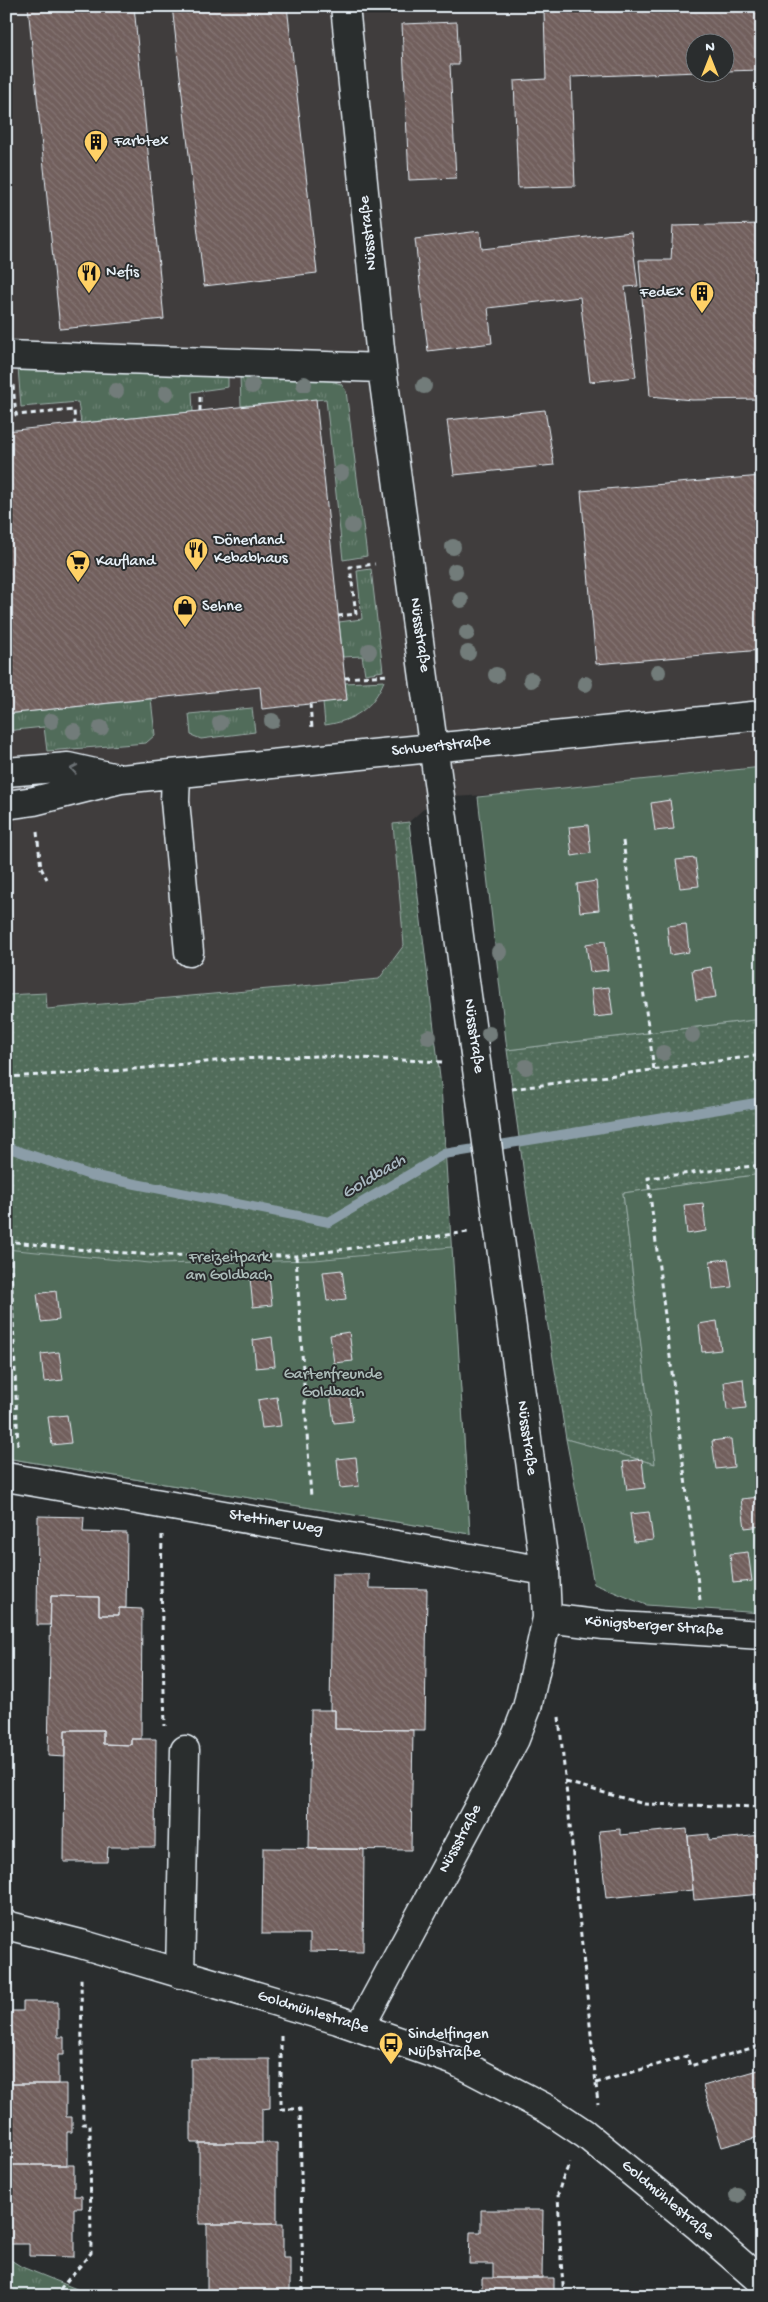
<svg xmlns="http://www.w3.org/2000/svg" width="768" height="2302" viewBox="0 0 768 2302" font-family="'Gochi Hand',sans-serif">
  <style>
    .built { fill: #3f3c3c; fill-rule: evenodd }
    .grass { fill: url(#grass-tufts); stroke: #9caea9 }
    .park { fill: url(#park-dots); stroke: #9caea9 }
    .garden { fill: #516c5a; stroke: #9caea9 }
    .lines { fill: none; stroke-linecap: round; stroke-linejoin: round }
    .stream { stroke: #8b9da8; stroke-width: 10 }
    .building { fill: url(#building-back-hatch); stroke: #e8f1f8 }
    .minor-casing { stroke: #e8f1f8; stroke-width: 31 }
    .path { stroke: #e8f1f8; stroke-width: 3; stroke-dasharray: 5 4; stroke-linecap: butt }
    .minor { stroke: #2a2d2e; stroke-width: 28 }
    .tree { fill: #727c7a }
    .oneway { stroke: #6c7275 }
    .labels { text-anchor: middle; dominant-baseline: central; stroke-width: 4; stroke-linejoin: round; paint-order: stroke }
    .poi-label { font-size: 16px; fill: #e8f1f8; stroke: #2a2d2e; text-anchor: start }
    .street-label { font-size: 16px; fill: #e8f1f8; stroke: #2a2d2e }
    .park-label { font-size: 16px; fill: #acbcb9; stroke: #2a2d2e }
    .water-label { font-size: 18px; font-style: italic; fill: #aab9c2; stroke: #2a2d2e }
  </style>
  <defs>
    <pattern id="grass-tufts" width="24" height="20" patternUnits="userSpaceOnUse" patternTransform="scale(1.25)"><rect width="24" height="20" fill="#516c5a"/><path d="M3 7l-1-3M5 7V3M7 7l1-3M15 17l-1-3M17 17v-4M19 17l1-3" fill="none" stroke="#6a8172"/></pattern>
    <pattern id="park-dots" width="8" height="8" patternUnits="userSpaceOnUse" patternTransform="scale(1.25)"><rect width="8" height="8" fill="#516c5a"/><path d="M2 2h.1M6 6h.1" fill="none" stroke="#6a8172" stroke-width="1.8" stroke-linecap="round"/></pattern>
    <pattern id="building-back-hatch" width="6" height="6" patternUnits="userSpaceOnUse" patternTransform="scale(1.25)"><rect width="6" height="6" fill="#715e5c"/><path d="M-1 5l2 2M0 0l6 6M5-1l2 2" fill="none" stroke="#857674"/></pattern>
  </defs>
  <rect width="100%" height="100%" fill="#2a2d2e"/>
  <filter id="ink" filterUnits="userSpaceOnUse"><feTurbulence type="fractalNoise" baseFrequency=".02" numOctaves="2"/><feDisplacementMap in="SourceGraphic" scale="10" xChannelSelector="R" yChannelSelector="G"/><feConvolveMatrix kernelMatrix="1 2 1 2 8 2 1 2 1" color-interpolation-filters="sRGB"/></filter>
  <g filter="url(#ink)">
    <!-- built -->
    <path class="built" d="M6 6H762V767L538 792 436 798 409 822 393 825 404 945 379 979 46 1009V993L6 995ZM696 42H726V72H696Z"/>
    <!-- grass -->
    <path class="grass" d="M18 367 228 376V387L192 392 193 412 81 423 78 402 21 407Z
      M240 375 331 381 341 384 346 391 367 556 343 560 326 399 241 406Z
      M371 569 383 671 365 674 362 656 343 657 339 622 362 619 357 571Z
      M384 681C373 708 354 721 325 725L323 702 347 700 345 683Z
      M151 699 155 735 146 743 47 751 44 727 6 731V714Z
      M252 708 255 732 201 739 191 735 189 714Z
      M6 2257 22 2267 94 2296H6Z"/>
    <!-- park -->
    <path class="park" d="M409 822 441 1086 470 1534 6 1458V995L46 993 47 1009 379 979 404 945 393 824Z
      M762 1019V1174L623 1193 655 1464 566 1439 527 1196 507 1050Z"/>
    <!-- garden -->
    <path class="garden" d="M762 767V1019L507 1050 478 797Z
      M762 1174V1613L646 1605 594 1584 566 1439 655 1464 623 1193Z
      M452 1247 470 1534 6 1458V1249L160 1264 315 1260Z"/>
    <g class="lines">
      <!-- stream -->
      <path class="stream" d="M6 1147 90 1175 329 1222 444 1154 762 1102"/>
    </g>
    <!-- building -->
    <path class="building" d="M28 6H134L164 319 60 329Z
      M172 6H287L317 273 204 286Z
      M700 6H762V70L726 71V42H696V72H698L571 77 575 186 518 188 514 81 546 79 544 12Z
      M457 22 459 65H450L456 178 409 180 402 24Z
      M762 224V399L692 400 650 396 639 260H671L673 226Z
      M480 231 482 249 631 232 638 286 625 287 636 377 590 382 580 297 488 308 492 343 428 351 415 239Z
      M316 399 347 700 262 709 260 687 6 714V431Z
      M545 410 554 465 454 475 447 420Z
      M762 476V650L596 664 581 491Z
      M670 800 674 829 655 831 651 803Z
      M588 825 591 853 572 856 569 827Z
      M695 858 699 886 680 888 676 860Z
      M596 881 599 910 580 912 577 884Z
      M686 924 689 952 670 955 667 926Z
      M605 941 608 970 590 972 586 944Z
      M711 967 716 997 696 1000 692 970Z
      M609 987 613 1015 594 1017 591 989Z
      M703 1203 706 1231 687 1234 684 1205Z
      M728 1259 732 1287 713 1289 710 1261Z
      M342 1270 346 1299 327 1301 323 1272Z
      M269 1276 272 1305 253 1307 250 1278Z
      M56 1291 59 1320 41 1322 37 1294Z
      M717 1321 721 1350 702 1352 699 1324Z
      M349 1332 353 1361 334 1363 330 1335Z
      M272 1337 275 1366 256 1368 253 1340Z
      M59 1352 63 1380 44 1382 41 1354Z
      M743 1379 746 1408 727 1410 724 1382Z
      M349 1392 353 1421 334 1423 330 1394Z
      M277 1397 281 1426 262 1428 258 1400Z
      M67 1415 71 1443 52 1445 48 1417Z
      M726 1439H731L734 1467 716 1469 712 1441Z
      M356 1457 359 1486 340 1488 337 1459Z
      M642 1459 645 1488 627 1490 623 1462Z
      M760 1497 762 1526 745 1528 741 1499Z
      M649 1512 653 1540 634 1542 630 1514Z
      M38 1516 84 1517 83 1532 127 1533 126 1608H119V1615H99V1597L51 1596 50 1625H37Z
      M748 1552 752 1581 733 1583 730 1554Z
      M332 1574H369V1588L427 1589 425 1730 335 1729V1710H330Z
      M51 1596 99 1597V1615H119V1608L142 1609 141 1739H131V1745L103 1744V1730H65V1757L48 1756Z
      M311 1710H335V1729L413 1730 411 1850 309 1849Z
      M65 1730H103V1744L131 1745V1739H156L155 1847H108L107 1862H64Z
      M620 1829V1835L687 1829 693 1890 606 1898 599 1831Z
      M709 1834V1840L762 1835V1894L694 1900 688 1836Z
      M263 1848 364 1849 363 1952 310 1951V1934H262Z
      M23 2002H58V2037H64V2055H58V2084H6V2011H23Z
      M191 2059H270V2108L262 2109V2143H191Z
      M762 2069V2136L722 2147 703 2086Z
      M6 2084H66V2117H72V2132H67V2165H6Z
      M199 2143H277V2224H199Z
      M6 2165H74V2196H82V2208H74V2257L29 2256V2244H6Z
      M481 2210H543L542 2278H493V2264H469L470 2232H481Z
      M207 2224H283V2258H290V2296H207Z
      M482 2278H554V2296H482Z"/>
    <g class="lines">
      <defs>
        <path id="minor" d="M345 6 382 368 545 1571 547 1618 527 1708 515 1739 360 2027
          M6 355 382 368
          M6 772 68 767 117 778
          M176 774 175 801 189 952
          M6 805 34 801 121 779 762 715
          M6 1477 545 1571
          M547 1618 604 1625 762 1635
          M6 1925 81 1944 338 2020 455 2061 549 2110 585 2134 699 2227 762 2282
          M180 1974 185 1750"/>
      </defs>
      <!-- minor casing -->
      <use href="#minor" class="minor-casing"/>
      <!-- path -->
      <path class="path" d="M13 385 16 415 74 410 75 424
        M200 411V396L203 395
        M338 616 356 614 350 567 375 564
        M345 678 388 675
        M310 704 312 728
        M37 832 41 868 47 879
        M623 841 654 1070
        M6 1077 114 1071 236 1059 319 1056 444 1062
        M512 1089 762 1055
        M6 1241 75 1249 152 1255 296 1256 468 1232
        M10 1242 18 1448
        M296 1256 311 1498
        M162 1535 161 1587 165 1726
        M700 1600 648 1178 762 1165
        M559 1717 598 2104
        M566 1782 644 1804 762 1807
        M281 2036V2109H300L303 2296
        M596 2083 687 2056 690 2066 762 2045
        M54 2296 91 2253 90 2124H83L81 1977
        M564 2296 561 2261 558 2194 562 2180 570 2163"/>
      <!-- minor -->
      <use href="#minor" class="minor"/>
    </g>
    <!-- trees -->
    <g class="tree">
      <circle cx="304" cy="384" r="8"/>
      <circle cx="252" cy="386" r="8"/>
      <circle cx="424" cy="386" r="8"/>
      <circle cx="116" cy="391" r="8"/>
      <circle cx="166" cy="393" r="8"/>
      <circle cx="341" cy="473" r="8"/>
      <circle cx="352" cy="526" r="8"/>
      <circle cx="453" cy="547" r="8"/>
      <circle cx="455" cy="571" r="8"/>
      <circle cx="461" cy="600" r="8"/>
      <circle cx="467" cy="633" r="8"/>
      <circle cx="369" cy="651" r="8"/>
      <circle cx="468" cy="653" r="8"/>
      <circle cx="658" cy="672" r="8"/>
      <circle cx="496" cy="675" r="8"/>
      <circle cx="531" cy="680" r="8"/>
      <circle cx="585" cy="684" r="8"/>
      <circle cx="51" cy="721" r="8"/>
      <circle cx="272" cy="721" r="8"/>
      <circle cx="220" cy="723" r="8"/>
      <circle cx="101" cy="728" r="8"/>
      <circle cx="74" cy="731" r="8"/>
      <circle cx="499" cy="952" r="8"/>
      <circle cx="489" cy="1034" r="8"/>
      <circle cx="692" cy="1035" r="8"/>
      <circle cx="429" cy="1037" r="8"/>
      <circle cx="663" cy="1053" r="8"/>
      <circle cx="526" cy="1067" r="8"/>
      <circle cx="737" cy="2195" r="8"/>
    </g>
    <!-- one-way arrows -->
    <defs><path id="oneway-chevron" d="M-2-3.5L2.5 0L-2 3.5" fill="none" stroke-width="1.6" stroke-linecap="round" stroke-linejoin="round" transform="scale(1.25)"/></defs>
    <use class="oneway" href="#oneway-chevron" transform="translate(74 769) rotate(-170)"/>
  </g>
  <!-- icons -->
  <defs>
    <symbol id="building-pin" viewBox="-11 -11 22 30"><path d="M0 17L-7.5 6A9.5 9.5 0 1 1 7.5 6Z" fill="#ffd166" stroke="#2a2d2e"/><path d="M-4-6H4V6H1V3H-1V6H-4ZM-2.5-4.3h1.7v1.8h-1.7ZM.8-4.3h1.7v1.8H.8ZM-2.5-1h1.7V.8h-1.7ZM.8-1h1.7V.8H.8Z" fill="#111"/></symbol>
    <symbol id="restaurant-pin" viewBox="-11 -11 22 30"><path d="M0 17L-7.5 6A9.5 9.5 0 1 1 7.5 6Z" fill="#ffd166" stroke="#2a2d2e"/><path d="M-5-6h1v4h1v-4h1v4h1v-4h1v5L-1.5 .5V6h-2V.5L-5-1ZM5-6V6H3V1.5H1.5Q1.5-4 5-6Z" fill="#111"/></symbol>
    <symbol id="supermarket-pin" viewBox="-11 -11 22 30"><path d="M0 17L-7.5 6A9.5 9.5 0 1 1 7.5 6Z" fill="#ffd166" stroke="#2a2d2e"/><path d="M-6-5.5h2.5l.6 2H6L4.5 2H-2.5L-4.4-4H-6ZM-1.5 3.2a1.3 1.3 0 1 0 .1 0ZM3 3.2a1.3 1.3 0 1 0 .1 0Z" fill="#111"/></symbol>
    <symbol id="shop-pin" viewBox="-11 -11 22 30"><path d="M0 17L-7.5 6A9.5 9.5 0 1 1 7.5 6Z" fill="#ffd166" stroke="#2a2d2e"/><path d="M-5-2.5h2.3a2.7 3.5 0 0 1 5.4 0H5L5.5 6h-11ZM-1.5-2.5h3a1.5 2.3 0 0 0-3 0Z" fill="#111"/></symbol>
    <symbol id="bus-pin" viewBox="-11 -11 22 30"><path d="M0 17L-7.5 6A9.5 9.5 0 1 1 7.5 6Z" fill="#ffd166" stroke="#2a2d2e"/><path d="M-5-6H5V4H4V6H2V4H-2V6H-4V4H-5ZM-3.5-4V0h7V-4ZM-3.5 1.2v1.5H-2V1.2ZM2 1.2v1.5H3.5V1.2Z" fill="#111"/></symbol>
  </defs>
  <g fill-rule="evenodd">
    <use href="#building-pin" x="82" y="128" width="28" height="38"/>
    <use href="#restaurant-pin" x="75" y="259" width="28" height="38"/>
    <use href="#building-pin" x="688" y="279" width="28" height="38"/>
    <use href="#restaurant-pin" x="182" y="536" width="28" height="38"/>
    <use href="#supermarket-pin" x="64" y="548" width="28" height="38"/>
    <use href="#shop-pin" x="171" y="593" width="28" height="38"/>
    <use href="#bus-pin" x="377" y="2030" width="28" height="38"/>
  </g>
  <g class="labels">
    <!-- poi labels -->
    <g class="poi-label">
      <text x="114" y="142">Farbtex</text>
      <text x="106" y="273">Nefis</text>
      <text x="684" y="293" text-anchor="end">FedEx</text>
      <text x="214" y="541">Dönerland<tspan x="214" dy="18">Kebabhaus</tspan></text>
      <text x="96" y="562">Kaufland</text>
      <text x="202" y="607">Sehne</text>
      <text x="408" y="2035">Sindelfingen<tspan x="408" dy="18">Nüßstraße</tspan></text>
    </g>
    <!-- street labels -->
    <g class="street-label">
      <text transform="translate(369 233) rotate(-96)">Nüssstraße</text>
      <text transform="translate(419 635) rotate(82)">Nüssstraße</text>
      <text transform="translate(441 747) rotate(-6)">Schwertstraße</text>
      <text transform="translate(473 1036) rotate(82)">Nüssstraße</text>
      <text transform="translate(526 1438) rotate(82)">Nüssstraße</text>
      <text transform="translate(276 1523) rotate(9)">Stettiner Weg</text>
      <text transform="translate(654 1627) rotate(4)">Königsberger Straße</text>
      <text transform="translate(461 1839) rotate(-62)">Nüssstraße</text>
      <text transform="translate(313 2013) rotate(17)">Goldmühlestraße</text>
      <text transform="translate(667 2201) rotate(40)">Goldmühlestraße</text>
    </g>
    <!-- park labels -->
    <g class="park-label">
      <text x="229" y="1258">Freizeitpark<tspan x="229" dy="18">am Goldbach</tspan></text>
      <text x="333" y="1375">Gartenfreunde<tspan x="333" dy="18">Goldbach</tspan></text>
    </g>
    <!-- water labels -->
    <g class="water-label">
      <text transform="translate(374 1177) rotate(-31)">Goldbach</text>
    </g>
  </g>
  <!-- margin -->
  <rect width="768" height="2302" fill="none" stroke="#2a2d2e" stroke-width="25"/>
  <rect x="12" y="12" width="743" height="2277" fill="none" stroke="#e8f1f8" stroke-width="2" filter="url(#ink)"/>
  <!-- north arrow -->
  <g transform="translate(710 58)"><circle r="24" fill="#2a2d2e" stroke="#767b7f"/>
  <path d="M0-4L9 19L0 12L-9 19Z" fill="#ffd166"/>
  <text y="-8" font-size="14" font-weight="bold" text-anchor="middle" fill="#e8f1f8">N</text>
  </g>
</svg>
